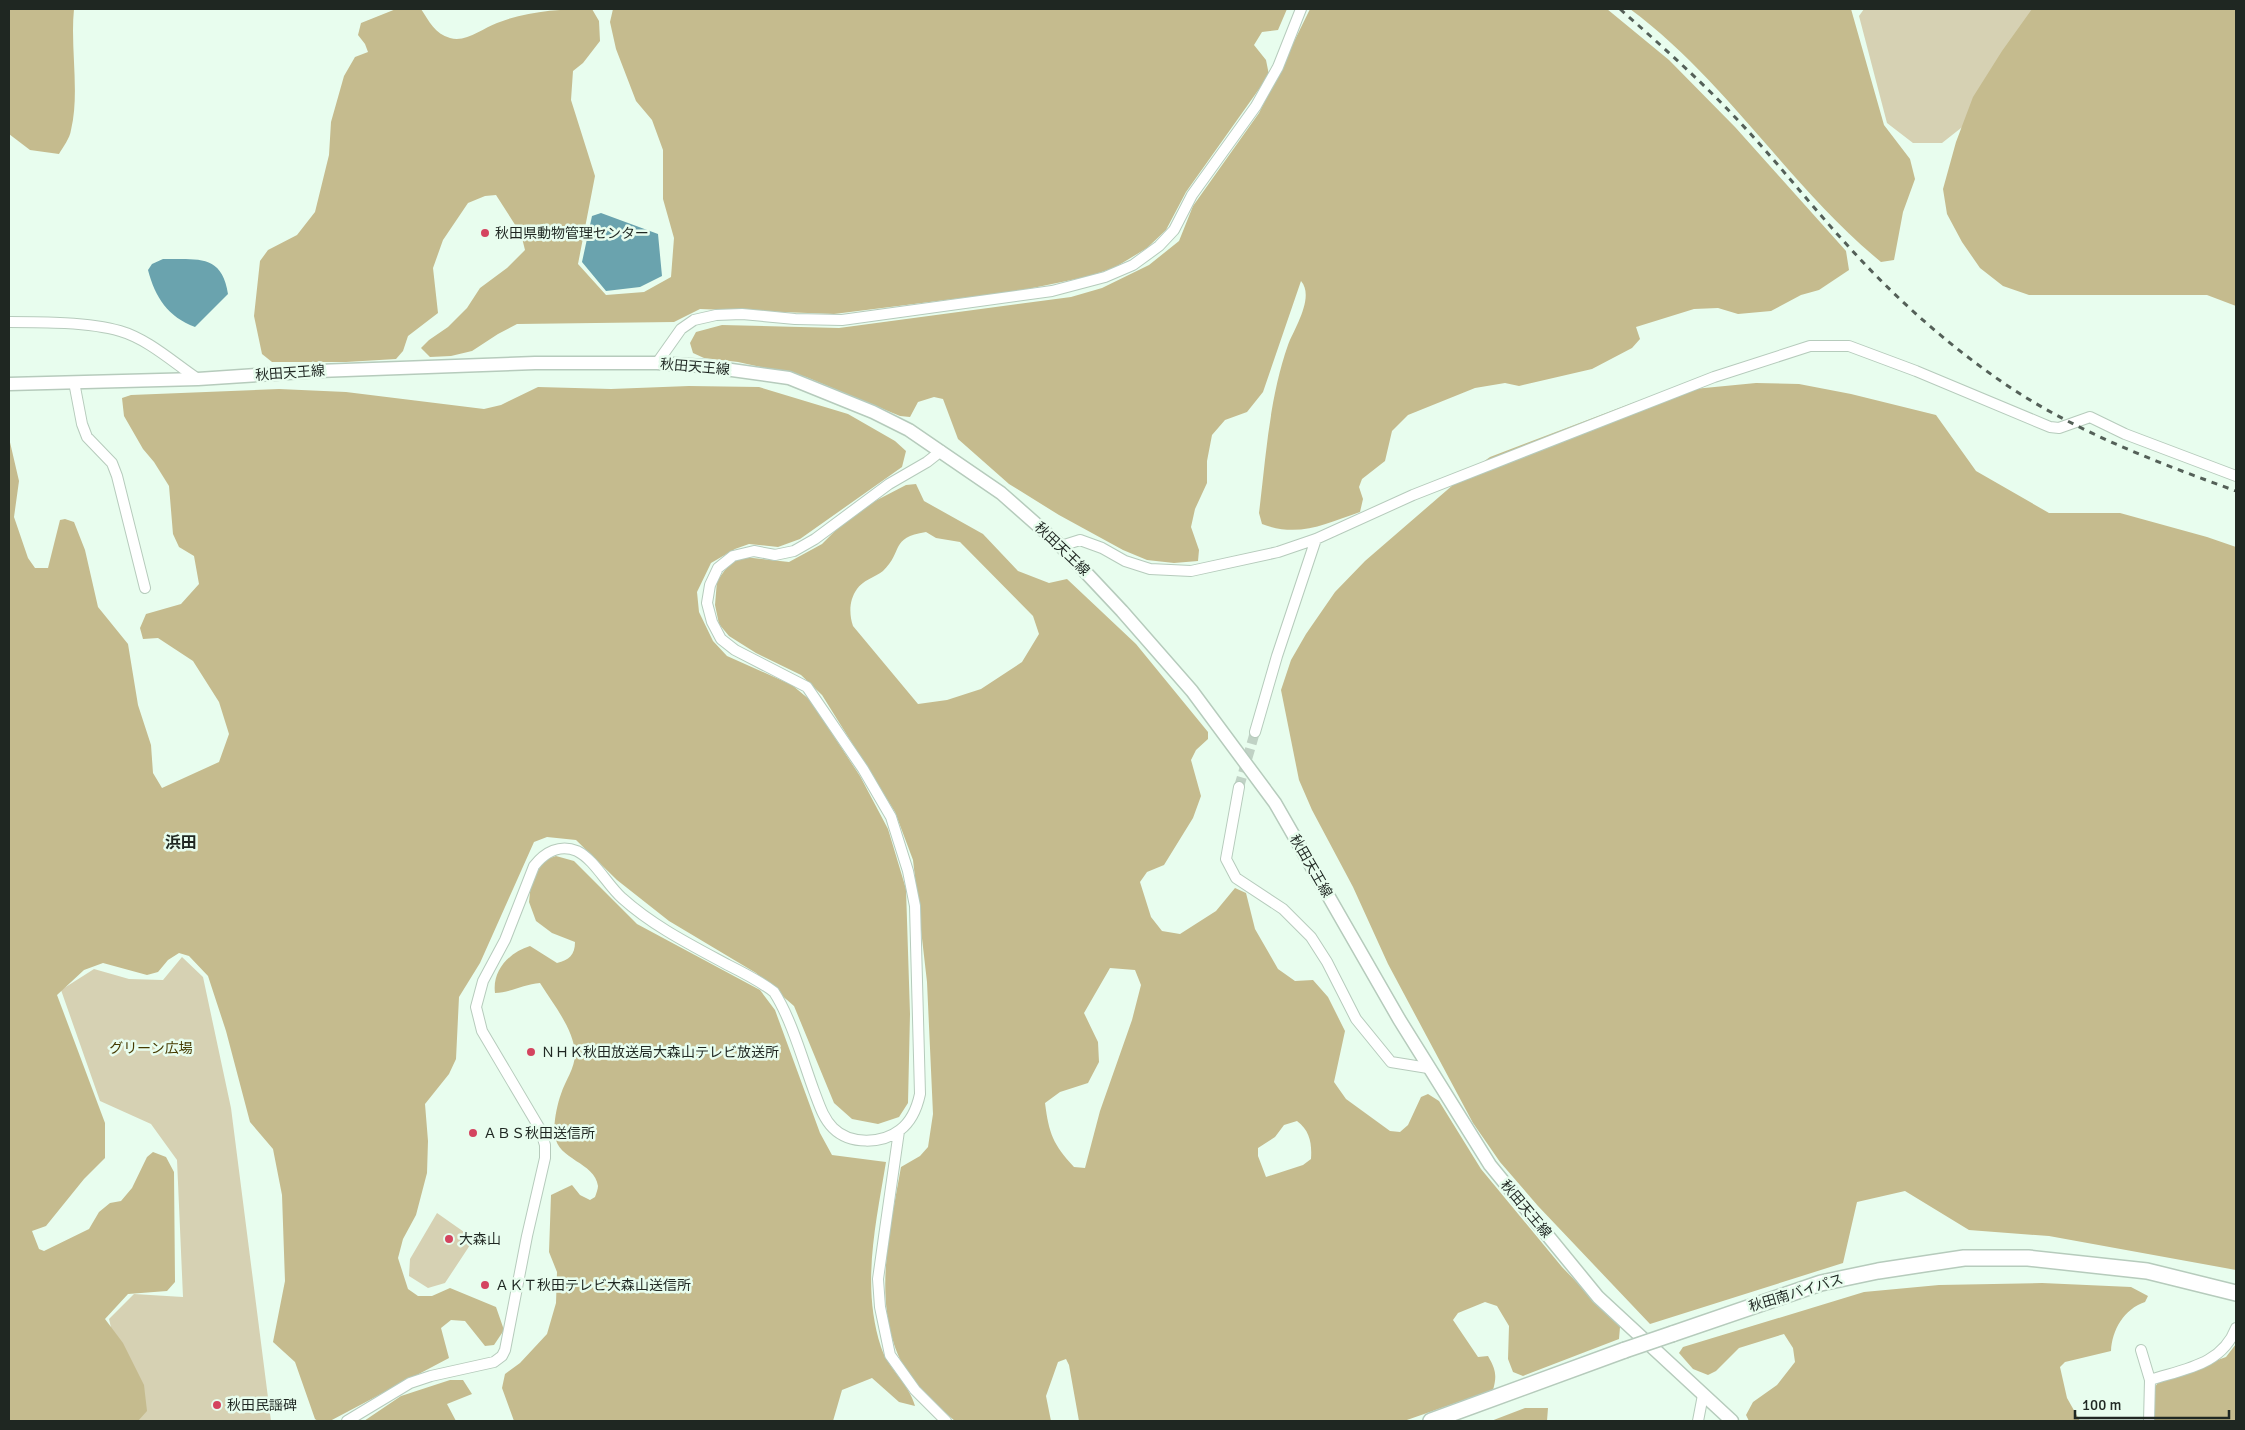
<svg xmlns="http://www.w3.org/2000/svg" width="2245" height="1430" viewBox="0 0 2245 1430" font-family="Signika,'Noto Sans JP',sans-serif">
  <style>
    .green { fill: #d6d1b3 }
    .forest { fill: #c5bb8e; fill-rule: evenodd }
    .water { fill: #6aa3ae }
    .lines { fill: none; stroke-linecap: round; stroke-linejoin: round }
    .minor-tunnel { stroke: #c0d2c5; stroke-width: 10; stroke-dasharray: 10 5; stroke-linecap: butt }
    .minor-casing { stroke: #b6cbbc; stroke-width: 12 }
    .major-casing { stroke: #b6cbbc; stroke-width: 15 }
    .highway-casing { stroke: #b6cbbc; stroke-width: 18 }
    .minor { stroke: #fff; stroke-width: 10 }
    .major { stroke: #fff; stroke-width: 12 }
    .highway { stroke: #fff; stroke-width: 15 }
    .rail { stroke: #546058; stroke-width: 3; stroke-dasharray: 6 6; stroke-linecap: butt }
    .highway-bridge-casing { stroke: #b6cbbc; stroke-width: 18; stroke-linecap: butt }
    .highway-bridge { stroke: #fff; stroke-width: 15 }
    .poi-dot { fill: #d4445f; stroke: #e8fdee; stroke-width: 2 }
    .labels { text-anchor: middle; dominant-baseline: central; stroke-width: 5; stroke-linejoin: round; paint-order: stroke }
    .poi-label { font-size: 14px; fill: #1f2722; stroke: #e8fdee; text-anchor: start }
    .street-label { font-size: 14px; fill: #1f2722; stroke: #e8fdee }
    .park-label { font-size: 14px; fill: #453a00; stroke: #e8fdee }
    .quarter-label { font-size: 16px; font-weight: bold; fill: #1f2722; stroke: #e8fdee }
  </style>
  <rect width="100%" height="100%" fill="#e8fdee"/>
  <!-- green -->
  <path class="green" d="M1864 9H2099L2064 47 1942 143H1913L1887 123 1859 16Z
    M182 957 203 977 231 1108 271 1421H133L109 1319 134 1294 183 1297 177 1160 151 1124 100 1101 61 990 94 969 129 979 163 980Z
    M437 1213 474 1239 445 1283 428 1288 409 1276 410 1259Z"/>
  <!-- forest -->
  <path class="forest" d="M9 9H74C70 48 80 92 71 130 70 138 63 147 59 154L30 150 9 134Z
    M396 9H421C429 21 435 34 450 38 466 43 483 28 497 23 527 11 560 9 592 9L599 21 600 41 583 63 573 71 571 100 595 176 578 264 606 295 644 292 671 277 674 238 663 199V150L652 120 636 101 616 49 610 22 613 9H1287L1278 30 1262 32 1254 45 1266 60 1269 75 1186 192 1166 230 1147 248 1114 268 1086 277 1018 291 834 314 700 309 674 322 517 324 498 334 472 351 451 356 430 357 421 348 429 340 448 327 467 308 480 288 507 268 525 250 521 234 496 195 485 196 468 203 443 240 433 268 438 313 408 336 403 351 396 359 346 362H272L262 354 254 316 260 261 268 250 297 235 315 212 329 155 331 122 344 76 355 57 368 52 365 44 358 35 361 23Z
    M1310 9H1607L1669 60 1735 127 1846 251 1849 270 1819 290 1801 295 1771 311 1738 314 1718 308 1694 309 1636 327 1640 339 1632 348 1592 369 1519 386 1505 383 1475 388 1408 415 1392 431 1385 461 1362 479 1359 487 1363 499 1360 512C1325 524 1299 538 1262 524L1259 513C1266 457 1269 399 1288 345 1294 329 1315 297 1301 281L1263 392 1247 412 1225 420 1212 435 1207 461V483L1195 509 1191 527 1199 550 1198 561 1174 563 1147 560 1123 550 1059 515 1009 484 958 439 943 399 934 397 918 402 910 417 900 416 806 377 738 362 704 358 693 353 690 343 696 332 722 325 839 328 1071 297 1102 288 1149 265 1179 241 1193 206 1259 113Z
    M1630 9H1851L1884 125 1910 159 1915 179 1903 212 1894 260 1881 262C1789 186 1726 80 1630 9Z
    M2032 9H2236V306L2207 295H2029L2003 286 1980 268 1962 242 1947 214 1943 189 1956 142 1973 97 2002 51Z
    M1756 383 1799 384 1851 394 1936 415 1976 471 2049 513H2120L2207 537 2236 547V1270L2049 1236 1969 1230 1905 1191 1857 1202 1843 1263 1650 1324 1538 1206 1500 1162 1473 1123 1388 964 1353 887 1312 810 1299 780 1281 690 1291 660 1306 634 1335 592 1365 561 1402 529 1461 478 1490 457 1635 402 1694 389Z
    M689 386 759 387 848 414 895 441 906 451 902 467 800 539 778 547 749 544 735 549 711 563 697 592 699 612 713 641 727 656 792 685 810 700 860 776 888 829 906 889 910 1014 908 1103 899 1117 878 1124 852 1119 834 1103 794 1006 756 973 669 921 617 880 576 840 547 837 534 842 480 963 459 997 456 1059 449 1074 425 1104 428 1141 427 1173 416 1215 403 1239 398 1258 408 1289 418 1296H432L450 1288 496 1307 504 1330 494 1345 485 1346 465 1321 451 1320 441 1328 449 1358 330 1421H318L315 1419 295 1362 273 1342 285 1281 282 1195 273 1149 250 1122 226 1031 208 976 189 956 179 953 168 960 158 972 147 975 103 963 84 970 57 995 105 1123V1158L84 1179 46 1226 32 1231 39 1249 44 1251 89 1229 99 1212 110 1203 121 1201 132 1188 147 1157 153 1152 166 1157 174 1172 175 1282 167 1291 128 1294 105 1319 123 1343 144 1385 147 1411 138 1421H9V438L19 481 14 517 28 558 35 568H48L60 520 65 519 74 522 85 550 98 607 128 644 138 705 151 745 153 773 162 788 219 762 229 734 219 702 193 661 158 638 143 639 140 628 146 614 181 604 199 584 194 556 179 547 173 534 169 486 154 462 143 449 124 416 122 398 131 395 279 389 346 392 484 409 501 405 538 387 611 389Z
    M916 484 924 501 983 534 1018 571 1049 583 1067 579 1136 644 1208 732V739L1196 750 1191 760 1201 796 1193 818 1164 865 1147 872 1140 882 1151 917 1162 931 1180 934 1216 911 1235 888 1246 893 1255 929 1278 969 1295 981 1313 980 1328 997 1345 1031 1334 1082 1346 1099 1390 1131 1400 1132 1408 1125 1421 1097 1428 1094 1439 1101 1481 1169 1562 1267 1620 1327 1619 1339 1523 1376 1513 1372 1508 1359 1509 1326 1497 1306 1485 1302 1458 1313 1453 1320 1478 1357 1488 1356C1496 1370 1497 1376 1493 1390L1404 1421H1079L1069 1365 1066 1359 1058 1362 1046 1396 1051 1421H955C942 1409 918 1390 909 1376 869 1312 889 1236 901 1167L920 1156 928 1147 933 1114 927 982 913 860 895 812 822 695 801 675 756 653 729 636 719 624 715 605 717 581 725 570 738 558H753L789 562 822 544 854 512 906 485ZM926 532 936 538 960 542 1033 616 1039 634 1022 662 981 689 947 700 918 704 853 626C849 614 849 600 857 589 862 581 875 577 883 571 904 551 889 538 926 532ZM1110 968 1135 970 1141 985 1132 1020 1100 1111 1085 1168 1074 1167C1053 1144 1049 1134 1045 1103L1060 1092 1088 1083 1099 1062 1098 1042 1084 1013ZM1297 1121C1310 1131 1312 1143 1311 1159L1303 1165 1266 1177 1258 1156V1148L1275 1137 1284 1125Z
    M556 856 574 861 637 924 760 990 775 1010 820 1133 832 1155 886 1162C876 1223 861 1286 881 1347 888 1369 909 1383 915 1406L899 1402 872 1378 842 1390 833 1421H514L502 1388 505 1374 520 1363 547 1334 556 1303 557 1272 549 1252 551 1195 572 1185 580 1195 590 1200 595 1197C596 1194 598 1189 598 1186 595 1162 557 1160 555 1135 553 1124 557 1105 561 1094 565 1081 575 1068 575 1054 574 1029 553 1004 540 983 524 984 510 993 495 993 492 970 510 952 530 946L557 963C569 960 575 955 575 942L552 933 536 921 529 902 531 883 544 860Z
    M2042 1283 2131 1287 2148 1296 2145 1302C2124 1309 2112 1330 2111 1351L2065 1362 2060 1367 2067 1398 2080 1421H1749L1746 1415 1753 1402 1777 1385 1795 1362 1793 1348 1784 1334 1739 1348 1716 1371 1708 1375 1693 1369 1679 1353 1683 1347 1864 1292 1939 1285Z
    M2236 1344V1421H2154L2153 1390 2159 1381 2226 1357Z
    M450 1380H463L472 1394 447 1404 456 1421H364L401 1396Z
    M1525 1408H1548L1547 1421H1491Z"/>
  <!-- water -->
  <path class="water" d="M601 213 658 234 662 276 640 287 606 291 582 262 592 216Z
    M163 259C196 260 222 253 228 294L195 327C168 317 155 297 148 270L152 264Z"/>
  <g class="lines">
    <!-- minor-tunnel -->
    <path class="minor-tunnel" d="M1239 787 1255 732"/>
    <defs>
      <path id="minor" d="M9 322C42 322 89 322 120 331 148 339 174 363 198 379
        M657 363 681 329 694 320 716 315 742 314 795 319 842 320 1052 291 1105 277 1133 265 1159 246 1174 230 1192 195 1256 106 1278 67 1301 9
        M74 382 82 424 87 437 112 463 117 476 145 588
        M1061 546 1080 540 1102 548 1125 561 1150 569 1191 571 1278 552 1316 539 1413 495 1714 377 1810 346H1849L1916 371 2050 427 2059 428 2090 417 2125 434 2236 476
        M1255 732 1277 656 1316 539
        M1239 787 1226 859 1236 878 1283 909 1311 937 1327 962 1356 1019 1391 1062 1428 1068
        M899 1131 878 1279 880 1307 890 1355 915 1390 946 1421
        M2141 1350 2150 1380 2149 1421
        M2150 1380C2184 1369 2222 1365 2236 1328
        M347 1421 410 1383 431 1376 494 1362 502 1356 505 1350 527 1236 545 1158V1145L540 1129 482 1031 476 1007 483 981 505 940 534 866C545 852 560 844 577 851 594 859 608 886 622 898 653 926 691 945 728 965 744 973 760 981 774 992 791 1018 803 1061 814 1091 819 1104 823 1118 833 1128 850 1145 882 1144 900 1130 912 1121 917 1108 920 1094L915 906 908 871 891 817 863 769 807 687 735 650 721 639 712 622 707 603 710 585 718 568 733 556 754 551 775 555 794 551 815 539 889 484 927 462 941 451
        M1698 1421 1703 1395"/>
      <path id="major" d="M9 384 198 379 318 371 535 363H657L703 366 789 378 873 412 909 430 1001 493 1061 546 1122 611 1192 691 1275 803 1399 1019 1490 1165 1598 1297 1732 1421"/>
      <path id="highway" d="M1672 1334 1821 1283 1878 1271 1964 1258H2028L2147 1271 2236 1293
        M1431 1421 1625 1350"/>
    </defs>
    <!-- minor casing -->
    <use href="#minor" class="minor-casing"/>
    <!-- major casing -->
    <use href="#major" class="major-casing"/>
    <!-- highway casing -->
    <use href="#highway" class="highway-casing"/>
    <!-- minor -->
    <use href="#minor" class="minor"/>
    <!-- major -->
    <use href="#major" class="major"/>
    <!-- highway -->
    <use href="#highway" class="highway"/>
    <!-- rail -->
    <path class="rail" d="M1620 9C1664 48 1707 86 1747 130 1782 168 1814 209 1849 247 1895 298 1948 345 2005 384 2076 432 2156 462 2236 491"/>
    <defs>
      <path id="highway-bridge" d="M1625 1350 1672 1334"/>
    </defs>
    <!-- highway-bridge casing -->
    <use href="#highway-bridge" class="highway-bridge-casing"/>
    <!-- highway-bridge -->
    <use href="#highway-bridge" class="highway-bridge"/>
  </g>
  <!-- markers -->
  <g class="poi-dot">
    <circle cx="485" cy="233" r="5"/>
    <circle cx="531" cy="1052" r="5"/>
    <circle cx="473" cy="1133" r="5"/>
    <circle cx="449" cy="1239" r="5"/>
    <circle cx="485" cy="1285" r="5"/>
    <circle cx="217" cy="1405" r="5"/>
  </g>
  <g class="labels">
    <!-- poi labels -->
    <g class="poi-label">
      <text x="495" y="233">秋田県動物管理センター</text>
      <text x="541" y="1052">ＮＨＫ秋田放送局大森山テレビ放送所</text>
      <text x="483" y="1133">ＡＢＳ秋田送信所</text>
      <text x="459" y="1239">大森山</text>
      <text x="495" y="1285">ＡＫＴ秋田テレビ大森山送信所</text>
      <text x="227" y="1405">秋田民謡碑</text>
    </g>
    <!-- street labels -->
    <g class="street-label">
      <text transform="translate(695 367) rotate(5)">秋田天王線</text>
      <text transform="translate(290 373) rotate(-4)">秋田天王線</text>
      <text transform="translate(1062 549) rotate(44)">秋田天王線</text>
      <text transform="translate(1311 866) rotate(60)">秋田天王線</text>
      <text transform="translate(1526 1209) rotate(50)">秋田天王線</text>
      <text transform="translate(1796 1293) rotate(-17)">秋田南バイパス</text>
    </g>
    <!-- park labels -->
    <g class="park-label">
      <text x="151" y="1048">グリーン広場</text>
    </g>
    <!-- quarter labels -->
    <g class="quarter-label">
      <text x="181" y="843">浜田</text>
    </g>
  </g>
  <!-- border -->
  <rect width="2245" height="1430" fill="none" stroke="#1f2722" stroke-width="20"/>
  <!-- scale -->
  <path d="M2075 1410v8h154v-8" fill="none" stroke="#1f2722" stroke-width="2.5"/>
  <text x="2082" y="1410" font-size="15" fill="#1f2722" stroke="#e8fdee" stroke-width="4" paint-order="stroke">100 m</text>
</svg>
